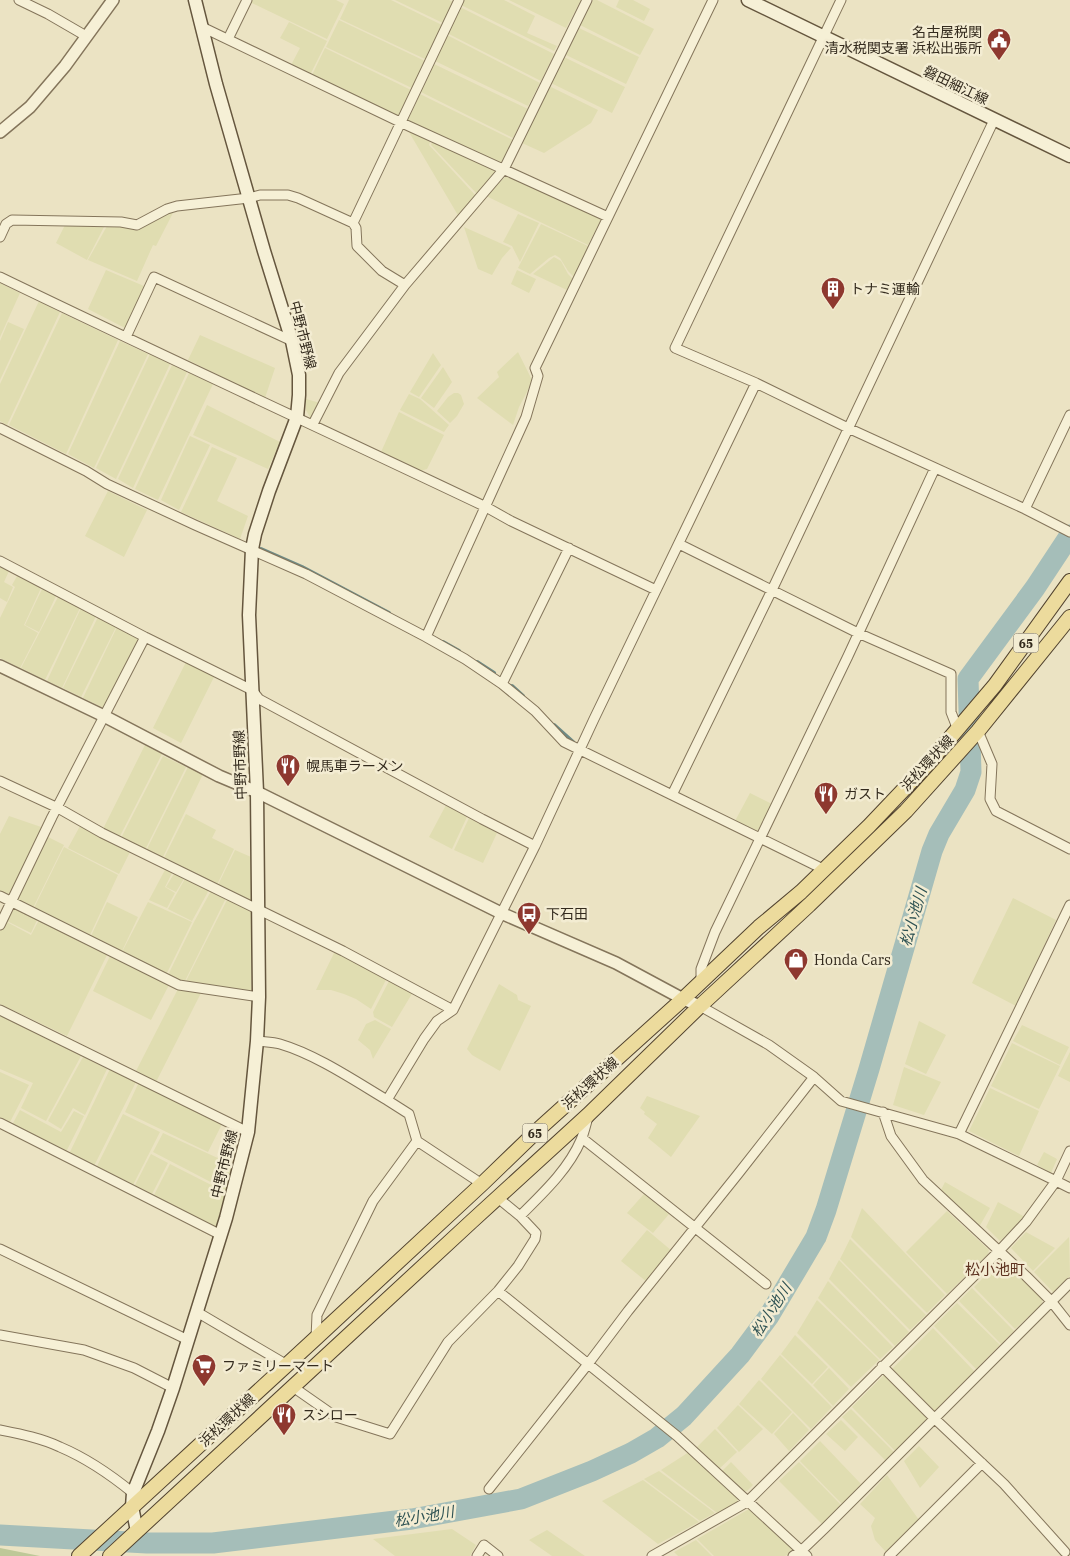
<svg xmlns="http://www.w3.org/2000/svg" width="1070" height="1556" viewBox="0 0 1070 1556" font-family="'IBM Plex Serif','Noto Sans JP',serif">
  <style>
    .farmland { fill: #e0ddb1 }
    .green { fill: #bec898 }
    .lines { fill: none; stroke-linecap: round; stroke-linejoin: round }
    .stream { stroke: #6d8b86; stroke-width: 4 }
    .river { stroke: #a5beb9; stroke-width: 21 }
    .minor-casing { stroke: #84755b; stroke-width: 11 }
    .tertiary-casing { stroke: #84755b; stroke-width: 14 }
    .secondary-casing { stroke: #65563e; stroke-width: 15 }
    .primary-casing { stroke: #52432f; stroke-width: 16 }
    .minor { stroke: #f6f0d6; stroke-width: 9 }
    .tertiary { stroke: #f6f0d6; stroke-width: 11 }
    .secondary { stroke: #f6f0d6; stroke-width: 12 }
    .primary { stroke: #ecdb9d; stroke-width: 14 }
    .labels { text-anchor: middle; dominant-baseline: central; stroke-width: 5; stroke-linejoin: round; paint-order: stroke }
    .shield { fill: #f3ecd2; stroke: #6d6554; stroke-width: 1 }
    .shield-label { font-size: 12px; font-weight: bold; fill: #342b1e }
    .poi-label { font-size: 14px; fill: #342b1e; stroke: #f3ecd2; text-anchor: start }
    .street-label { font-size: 14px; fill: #342b1e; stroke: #f3ecd2 }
    .water-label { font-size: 15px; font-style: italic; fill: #2e5253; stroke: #f3ecd2 }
    .neighbourhood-label { font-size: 15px; fill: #5e3321; stroke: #f3ecd2 }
  </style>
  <rect width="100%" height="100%" fill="#ebe3c3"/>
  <!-- farmland -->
  <path class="farmland" d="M251 0H336L344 4 327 39 250 2Z
    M349 0H391L444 26 427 60 340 19Z
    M395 0H449L455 3 445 24Z
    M463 0H504L535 16 527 33 557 46 554 51 461 5Z
    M509 0H581L566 28Z
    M593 0H597L654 29 640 55 580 25Z
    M619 0H633L650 9 644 21 616 7Z
    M460 7 554 54 541 81 447 33Z
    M339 20 427 62 414 89 326 47Z
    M289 22 327 41 310 75 291 65 300 48 280 38Z
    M579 28 639 57 626 84 566 55Z
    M447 35 540 83 528 106 435 61Z
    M325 48 413 91 400 118 312 75Z
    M564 57 625 87 612 113 551 83Z
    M434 64 528 109 513 138 421 92Z
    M549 86 598 110 591 123 544 153 522 143Z
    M420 94 513 140 502 162H495L408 120Z
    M406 127 431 139 429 145 476 196 459 217Z
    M433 140 498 169 477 194 431 145Z
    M507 175 602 218 588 245 486 196Z
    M167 211H174L156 246 153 245 137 281 88 260 107 226H120Z
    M518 214 539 223 520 262 512 246 503 242Z
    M66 223 105 225 87 260 56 243Z
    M541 224 590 247 575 278 568 271 560 258 555 255 549 258 530 274 518 268Z
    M464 227 511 248 502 258 492 275 478 269Z
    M554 257 561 261 568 274 574 280 569 291 533 274Z
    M106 270 144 286 125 328 88 309Z
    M517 270 536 279 529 293 511 284Z
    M0 283 20 293 0 337Z
    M39 301 60 312 7 425 0 421V384Z
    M62 313 118 340 66 454 9 425Z
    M8 322 24 329 0 380V341Z
    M200 335 275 368 265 398 188 360Z
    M120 341 148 354 94 468 68 454Z
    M518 352 532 380 527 392 519 407 513 425 477 398 499 377 497 372Z
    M433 353 441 365 419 397 410 392Z
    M150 354 170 364 116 479 96 468Z
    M172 365 187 372 133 488 118 479Z
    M443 367 452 382 434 408 421 398Z
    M189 373 213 384 158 500 135 489Z
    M454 393H458L461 395 464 404 457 416 450 423 437 411 448 397Z
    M409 394 420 399 449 425 444 432 400 410Z
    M306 399 320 403 311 419 306 410Z
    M207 405 280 442 268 469 193 435Z
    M399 412 444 435 427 469 420 471 381 452Z
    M190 436 210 445 179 510 161 500Z
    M212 447 237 458 217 501 248 516 240 539 181 512Z
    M108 491 147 510 124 557 85 536Z
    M0 566 9 571 4 582 13 587 7 602 0 598Z
    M17 576 41 588 24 625 38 633 20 668 0 658V618L15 587 12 585Z
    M42 589 56 596 39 632 25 625Z
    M58 597 80 608 45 680 21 668Z
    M81 608 96 616 62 688 47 681Z
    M98 617 116 627 81 697 63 688Z
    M117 627 139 638 104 708 83 698Z
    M186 662 214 677 181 743 153 728Z
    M145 745 162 754 119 838 103 829Z
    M163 756 186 767 145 850 121 838Z
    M188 767 203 774 162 859 146 851Z
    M750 793 774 805 760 833 735 821Z
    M446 805 467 817 452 849 429 837Z
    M186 814 216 830 212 838 234 849 216 887 163 860Z
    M9 816 44 828 11 899 0 893V834Z
    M469 818 497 833 483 863 454 850Z
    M80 826 130 852 119 874 68 848Z
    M48 837 64 845 33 908 17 900Z
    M64 847 118 875 90 935 34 908Z
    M235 850 251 857V902L218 885Z
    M166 868 173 871 165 887 175 893 167 908 149 900Z
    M175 872 185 877 176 892 166 887Z
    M186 877 209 890 192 921 168 909Z
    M211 891 226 898 184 983 168 975 194 922Z
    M228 898 252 909 251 993 185 983Z
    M1013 898 1056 920 1016 1006 972 983Z
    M107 902 138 917 122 951 91 936Z
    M148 902 192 922 166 975 122 952Z
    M12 905 38 918 31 933 5 920Z
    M40 918 108 953 67 1036 0 1004V931L5 921 31 935Z
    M335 951 387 978 371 1009 356 999 344 994 331 990H316Z
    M111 954 170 983 151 1020 93 991Z
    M390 979 413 992 392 1027 374 1017 373 1012Z
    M499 984 517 995 518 1000 531 1006 500 1071 472 1055 467 1049Z
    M179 987 202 991 156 1082 136 1071Z
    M0 1015 81 1056 46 1121 21 1108 33 1083 0 1069Z
    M375 1020 391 1029 373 1059 370 1050 358 1040 366 1024Z
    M919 1021 946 1035 926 1074 905 1064Z
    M1022 1025 1069 1047 1060 1065 1013 1041Z
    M1012 1043 1060 1066 1039 1109 991 1086Z
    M1070 1052V1082L1058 1076Z
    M83 1057 107 1069 85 1115 73 1108 61 1129 48 1121Z
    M904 1067 941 1082 924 1115 893 1105Z
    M110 1069 136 1082 94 1166 69 1154Z
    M0 1072 29 1085 9 1124 0 1119Z
    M139 1082 223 1122 208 1152 125 1112Z
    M990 1088 1039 1111 1019 1156 969 1131Z
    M647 1096 700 1116 671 1157 648 1138 657 1124 644 1114 645 1112 640 1108Z
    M20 1110 61 1132 74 1111 84 1116 66 1152 12 1125Z
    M123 1114 160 1132 132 1187 96 1168Z
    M163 1133 233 1165 226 1190 153 1152Z
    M1044 1152 1057 1159 1051 1173 1037 1165Z
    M151 1154 168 1163 152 1194 134 1187Z
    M170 1164 227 1193 217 1228 154 1195Z
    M945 1182 990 1208 979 1227 941 1190Z
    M644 1194 669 1214 653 1233 627 1213Z
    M998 1202 1025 1217 1000 1241 986 1227Z
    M862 1208 945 1295 927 1313 851 1237Z
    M947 1211 989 1250 988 1254 947 1294 906 1252Z
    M647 1230 672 1251 647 1282 621 1261Z
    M1026 1232 1055 1248 1033 1271 1011 1248Z
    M1069 1237 1070 1276 1053 1292 1034 1272Z
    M850 1239 926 1315 910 1330 840 1259Z
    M839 1260 909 1332 895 1346 829 1279Z
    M1001 1260 1043 1299 1041 1305 1015 1329 974 1287Z
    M828 1281 893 1347 880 1359 818 1298Z
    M972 1288 1014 1331 1001 1344 959 1301Z
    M817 1300 879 1360 851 1387 797 1333Z
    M957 1303 1000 1345 976 1369 934 1326Z
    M933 1328 975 1372 936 1412 933 1413 892 1371V1369Z
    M795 1335 828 1367 812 1384 781 1354Z
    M780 1355 832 1407 811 1429 761 1379Z
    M829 1368 849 1389 833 1406 813 1385Z
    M884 1375 887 1376 928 1417 926 1422 896 1452 852 1407Z
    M759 1380 792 1412 772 1434 739 1404Z
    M738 1405 763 1429 739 1452 717 1428Z
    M851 1409 894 1452 886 1461 842 1417Z
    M793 1413 809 1430 789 1451 774 1434Z
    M841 1420 858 1437 845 1451 826 1434Z
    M715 1429 737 1452 719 1469 697 1447Z
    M820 1441 861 1484 842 1504 800 1461Z
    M919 1446 939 1467 920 1488 904 1461Z
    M689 1452 738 1497 737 1502 717 1513 661 1470Z
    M731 1462 753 1485 747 1491H742L722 1471Z
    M799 1462 841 1505 822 1524 779 1481Z
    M659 1471 715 1513 700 1521 644 1479Z
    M887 1475 919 1520 886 1552 875 1540 871 1526 875 1518 860 1504Z
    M643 1480 699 1522 658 1544 602 1501Z
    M749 1509 753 1510 790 1546 792 1550 789 1554 785 1556H714L697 1539Z
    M452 1529 476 1545 470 1556H395L373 1539Z
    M547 1530 585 1556H552L529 1540Z
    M696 1540 712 1556H678L674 1552Z"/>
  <!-- green -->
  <path class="green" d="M0 1548 40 1556H0Z"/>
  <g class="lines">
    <!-- stream -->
    <path class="stream" d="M261 549 302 567 389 613
      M443 642 459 651
      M477 662 494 673
      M512 686 523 696
      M554 725 573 742"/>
    <!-- river -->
    <path class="river" d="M0 1535 147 1543H213L412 1519 521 1499 592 1471 631 1453 657 1438 684 1416 740 1355 769 1316 816 1237 826 1210 869 1069 932 851 939 834 965 790 971 772 968 679 1035 588 1070 535"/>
    <defs>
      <path id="minor" d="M19 0 48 14 86 36
        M713 0 535 368 538 376 526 417 426 637 465 659 502 684 535 711 564 742 672 795 772 590 994 120
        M841 0 675 348 756 383 848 428 1025 509 1070 532
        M202 27 402 123 608 217
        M228 39 247 0
        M353 223 356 228 357 246 382 271 405 285
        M0 237 6 224 12 220 121 222 137 225 167 209 177 206 249 198 260 195H288L298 198 353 223 459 0
        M0 277C161 355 324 430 486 507L511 521 656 590
        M126 337 154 277 292 341
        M313 424 339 373 405 285 504 169 587 0
        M0 428 86 471 107 484 195 525 306 574 426 637
        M1025 509 1070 415
        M679 544 858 633 951 674V712L958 730
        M0 561 145 637 252 690 259 699 482 819 535 846
        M502 684 569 548
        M978 731 992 764 990 799 996 811 1070 849
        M0 781 58 808 102 833 343 951 453 1010 535 846 594 719 756 383
        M672 795 823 869
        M0 896 179 985 259 997
        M0 925 52 817 145 637
        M701 981V969L715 932 848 656 935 468
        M0 1010 248 1132
        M257 1041C265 1042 273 1042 280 1044 317 1055 355 1081 387 1100L424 1039 437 1021 453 1010
        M387 1100 409 1114 417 1141 482 1184
        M883 1112 891 1136 923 1180 1026 1276 1051 1301 1070 1325
        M0 1123 221 1235
        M959 1134 1070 905
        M582 1138 766 1284
        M1070 1151 1056 1181 1070 1188
        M520 1216C543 1193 568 1170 581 1140 584 1133 586 1124 588 1117
        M0 1249 188 1340
        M498 1291 677 1436 807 1556
        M197 1312 287 1365
        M0 1335 84 1350 134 1368 173 1388
        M316 1338 317 1315 373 1201 417 1141
        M882 1366 935 1419 1004 1484 1065 1552
        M293 1387 336 1417 390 1434 448 1342 498 1291 518 1266 535 1239 536 1233 520 1216 498 1198
        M0 1430C20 1434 41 1438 60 1447 86 1458 111 1475 133 1493
        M489 1489 588 1364 628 1311 738 1174 814 1077
        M477 1556 484 1545 498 1556
        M652 1556 747 1502 999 1251 1026 1222 1056 1181 959 1134 841 1101 814 1077 769 1045 700 1006
        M793 1556 801 1551 825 1528 1070 1283
        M889 1556 982 1463"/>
      <path id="tertiary" d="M0 132 30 107 65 66 113 0
        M0 666 104 716 219 776 257 792 501 913 616 963 683 999 700 1006"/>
      <path id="secondary" d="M748 0 1070 156
        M137 1531 132 1507 133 1493 158 1431 173 1388 226 1218 248 1132 257 1041 259 997 257 792 249 615 252 549 255 534 269 491 297 417 299 395V375L292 341 264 251 216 84 195 0"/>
      <path id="primary" d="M79 1556 316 1338 482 1184 540 1128 683 999 759 927 801 892 869 826 927 765 995 685 1070 581
        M110 1556 471 1222 588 1115 700 1006 809 905 906 811 978 731 1070 617"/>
    </defs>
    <!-- minor casing -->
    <use href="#minor" class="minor-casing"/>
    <!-- tertiary casing -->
    <use href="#tertiary" class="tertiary-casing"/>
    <!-- secondary casing -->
    <use href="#secondary" class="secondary-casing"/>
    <!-- primary casing -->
    <use href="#primary" class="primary-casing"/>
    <!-- minor -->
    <use href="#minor" class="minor"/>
    <!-- tertiary -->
    <use href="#tertiary" class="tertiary"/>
    <!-- secondary -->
    <use href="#secondary" class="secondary"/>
    <!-- primary -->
    <use href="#primary" class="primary"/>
  </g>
  <!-- icons -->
  <defs>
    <symbol id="civic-pin" viewBox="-11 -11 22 30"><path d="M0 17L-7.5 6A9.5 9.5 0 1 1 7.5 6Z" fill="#8e382f" stroke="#f3ecd2"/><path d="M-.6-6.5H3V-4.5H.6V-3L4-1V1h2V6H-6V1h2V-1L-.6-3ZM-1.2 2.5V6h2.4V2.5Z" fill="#fff"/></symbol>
    <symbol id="building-pin" viewBox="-11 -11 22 30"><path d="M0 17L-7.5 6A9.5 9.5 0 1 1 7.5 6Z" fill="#8e382f" stroke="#f3ecd2"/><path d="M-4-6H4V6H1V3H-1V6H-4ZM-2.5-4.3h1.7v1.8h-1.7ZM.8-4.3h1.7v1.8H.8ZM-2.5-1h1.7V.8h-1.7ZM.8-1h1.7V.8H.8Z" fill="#fff"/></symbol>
    <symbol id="restaurant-pin" viewBox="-11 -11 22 30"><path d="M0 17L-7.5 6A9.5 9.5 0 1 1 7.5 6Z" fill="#8e382f" stroke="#f3ecd2"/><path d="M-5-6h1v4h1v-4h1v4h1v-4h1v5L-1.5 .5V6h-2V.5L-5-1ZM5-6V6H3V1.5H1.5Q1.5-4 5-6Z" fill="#fff"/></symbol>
    <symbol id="bus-pin" viewBox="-11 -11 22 30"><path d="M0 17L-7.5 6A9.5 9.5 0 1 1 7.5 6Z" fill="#8e382f" stroke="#f3ecd2"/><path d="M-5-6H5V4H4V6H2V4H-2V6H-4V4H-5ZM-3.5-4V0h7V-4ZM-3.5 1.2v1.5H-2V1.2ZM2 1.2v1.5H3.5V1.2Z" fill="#fff"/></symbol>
    <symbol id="shop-pin" viewBox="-11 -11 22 30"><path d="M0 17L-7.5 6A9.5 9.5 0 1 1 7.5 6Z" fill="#8e382f" stroke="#f3ecd2"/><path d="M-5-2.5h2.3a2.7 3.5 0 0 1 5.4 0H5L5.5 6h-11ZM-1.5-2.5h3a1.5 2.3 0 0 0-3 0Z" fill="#fff"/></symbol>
    <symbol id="supermarket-pin" viewBox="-11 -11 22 30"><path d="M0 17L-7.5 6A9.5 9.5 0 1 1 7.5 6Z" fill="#8e382f" stroke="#f3ecd2"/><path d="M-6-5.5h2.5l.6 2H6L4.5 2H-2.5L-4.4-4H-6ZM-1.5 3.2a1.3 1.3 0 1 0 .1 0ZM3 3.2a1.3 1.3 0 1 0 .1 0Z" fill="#fff"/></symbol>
  </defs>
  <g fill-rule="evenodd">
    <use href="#civic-pin" x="985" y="26" width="28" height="38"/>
    <use href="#building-pin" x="819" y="275" width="28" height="38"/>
    <use href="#restaurant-pin" x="274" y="752" width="28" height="38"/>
    <use href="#restaurant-pin" x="812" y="780" width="28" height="38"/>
    <use href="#bus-pin" x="515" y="900" width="28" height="38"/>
    <use href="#shop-pin" x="782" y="946" width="28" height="38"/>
    <use href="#supermarket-pin" x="190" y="1352" width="28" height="38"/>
    <use href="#restaurant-pin" x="270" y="1401" width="28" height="38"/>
  </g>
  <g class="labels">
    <!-- shield labels -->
    <g class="shield">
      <rect x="1013.5" y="633.5" width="25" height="19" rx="4"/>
      <rect x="522.5" y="1123.5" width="25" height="19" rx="4"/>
    </g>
    <g class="shield-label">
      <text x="1026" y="643">65</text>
      <text x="535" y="1133">65</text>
    </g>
    <!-- poi labels -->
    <g class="poi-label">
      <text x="982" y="32" text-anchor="end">名古屋税関<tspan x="982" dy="16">清水税関支署 浜松出張所</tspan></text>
      <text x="850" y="289">トナミ運輸</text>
      <text x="306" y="766">幌馬車ラーメン</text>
      <text x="844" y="794">ガスト</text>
      <text x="546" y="914">下石田</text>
      <text x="814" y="960">Honda Cars</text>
      <text x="222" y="1366">ファミリーマート</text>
      <text x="302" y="1415">スシロー</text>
    </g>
    <!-- street labels -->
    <g class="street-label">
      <text transform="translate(956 85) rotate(26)">磐田細江線</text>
      <text transform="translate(303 335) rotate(76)">中野市野線</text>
      <text transform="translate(927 763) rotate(-47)">浜松環状線</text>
      <text transform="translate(240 765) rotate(-92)">中野市野線</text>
      <text transform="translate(590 1083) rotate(-42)">浜松環状線</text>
      <text transform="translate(224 1164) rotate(-76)">中野市野線</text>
      <text transform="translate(227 1420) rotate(-43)">浜松環状線</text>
    </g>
    <!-- water labels -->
    <g class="water-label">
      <text transform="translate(913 917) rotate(-74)">松小池川</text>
      <text transform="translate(771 1310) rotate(-57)">松小池川</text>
      <text transform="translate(424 1516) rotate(-9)">松小池川</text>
    </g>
    <!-- neighbourhood labels -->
    <g class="neighbourhood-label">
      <text x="995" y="1269">松小池町</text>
    </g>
  </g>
</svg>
